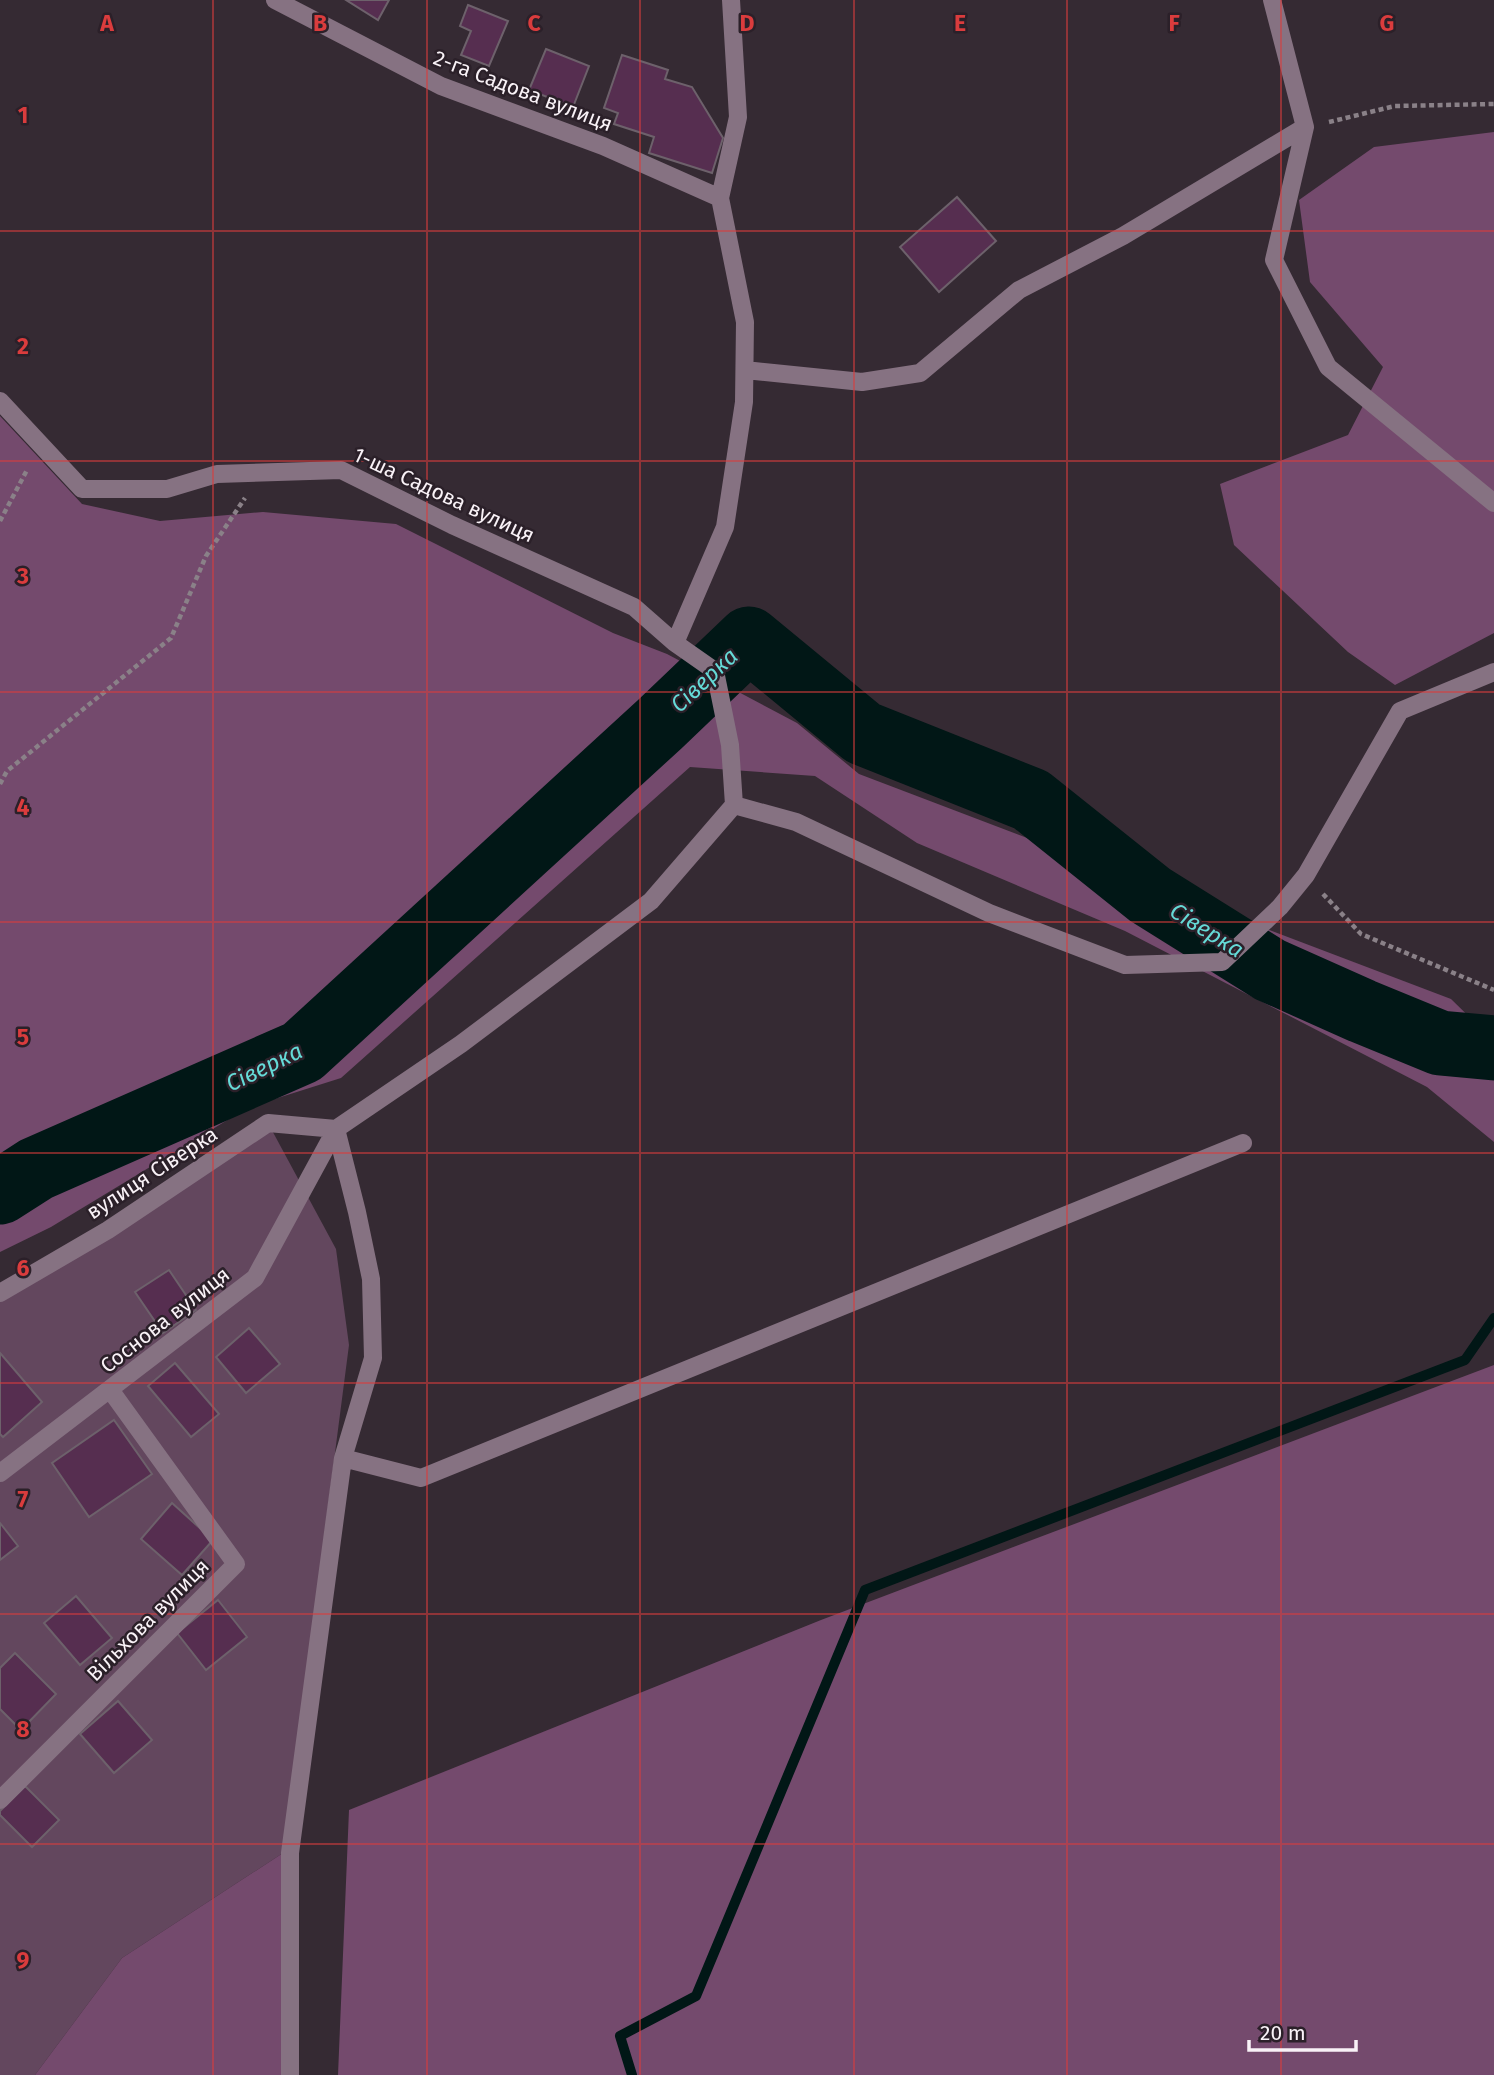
<svg xmlns="http://www.w3.org/2000/svg" width="1494" height="2075" viewBox="0 0 1494 2075" font-family="'Fira Sans',sans-serif">
  <style>
    .green { fill: #63475e }
    .forest { fill: #744a6d }
    .lines { fill: none; stroke-linecap: round; stroke-linejoin: round }
    .stream { stroke: #011716; stroke-width: 10 }
    .river { stroke: #011716; stroke-width: 65 }
    .building { fill: #562e50; stroke: #6d616b; stroke-width: 2 }
    .path { stroke: #8a8188; stroke-width: 4.5; stroke-dasharray: 5 3.5; stroke-linecap: butt }
    .minor { stroke: #867282; stroke-width: 18 }
    .grid { fill: none; stroke: #da3c3d; stroke-width: 2; stroke-opacity: 0.55 }
    .labels { text-anchor: middle; dominant-baseline: central; stroke-width: 5; stroke-linejoin: round; paint-order: stroke }
    .street-label { font-size: 21px; fill: #f9f2f7; stroke: #2b2029 }
    .water-label { font-size: 23px; font-style: italic; fill: #65dad7; stroke: #2b2029 }
    .grid-label { font-size: 23px; text-anchor: middle; font-weight: bold; fill: #da3c3d; stroke: #2b2029; stroke-width: 5; stroke-linejoin: round; paint-order: stroke }
  </style>
  <rect width="100%" height="100%" fill="#352a33"/>
  <!-- green -->
  <path class="green" d="M268 1123 336 1249 349 1345 283 1853 122 1958 35 2075H0V1293Z"/>
  <!-- forest -->
  <path class="forest" d="M1494 132V633L1395 685 1348 652 1234 545 1220 484 1348 435 1383 367 1310 282 1299 200 1374 147Z
    M0 416 82 504 160 521 263 512 396 524 613 633 667 654 797 723 859 774 1451 999 1494 1041V1142L1427 1087 1125 931 917 843 815 776 690 767 341 1078 249 1107 51 1227 0 1252Z
    M1494 1365V2075H338L349 1810 821 1620Z
    M283 1853 290 2075H35L122 1958Z"/>
  <g class="lines">
    <!-- stream -->
    <path class="stream" d="M632 2075 620 2036 696 1996 865 1590 1465 1360 1494 1318"/>
    <!-- river -->
    <path class="river" d="M0 1192 36 1169 302 1052 660 724 749 639 863 733 1031 800 1150 895 1270 970 1362 1011 1440 1043 1494 1048"/>
  </g>
  <!-- building -->
  <path class="building" d="M346 0H389L378 20Z
    M468 5 508 21 489 66 461 55 471 31 460 26Z
    M546 49 589 66 573 107 529 90Z
    M622 55 668 70 665 79 692 87 723 138 712 173 649 153 654 137 614 124 618 113 604 108Z
    M957 197 996 241 939 292 900 247Z
    M169 1270 196 1310 163 1333 135 1292Z
    M249 1328 280 1364 246 1393 216 1357Z
    M0 1353 42 1402 3 1437 0 1434Z
    M175 1363 219 1414 191 1437 148 1386Z
    M114 1420 152 1474 89 1517 52 1463Z
    M172 1503 213 1540 182 1575 141 1539Z
    M0 1523 18 1546 0 1560Z
    M76 1596 112 1638 80 1665 44 1623Z
    M218 1600 247 1637 206 1670 177 1633Z
    M15 1653 56 1694 21 1730 0 1709V1668Z
    M118 1701 152 1740 114 1773 80 1734Z
    M25 1786 59 1820 32 1847 0 1815V1811Z"/>
  <g class="lines">
    <!-- path -->
    <path class="path" d="M1329 122 1395 106 1494 104
      M0 521 27 470
      M0 784 7 771 171 638 206 556 245 498
      M1323 894 1361 934 1494 990"/>
    <!-- minor -->
    <path class="minor" d="M275 0 441 86 603 146 720 198
      M1272 0 1305 127 1274 260 1328 367 1494 503
      M745 370 862 382 920 373 1019 290 1123 236 1305 127
      M0 401 82 489H167L217 474 341 470 452 525 634 607 675 643 715 671 730 745 734 805 651 901 461 1044 336 1129 255 1278 0 1473
      M675 643 725 527 744 402 745 322 720 198 738 117 731 0
      M734 805 796 822 989 913 1125 965 1222 962 1280 907 1306 875 1400 711 1494 672
      M0 1293 108 1230 268 1123 336 1129
      M343 1458 421 1478 1243 1143
      M0 1800 236 1564 111 1391
      M290 2075V1853L343 1458 373 1358 371 1279 357 1212 336 1129"/>
  </g>
  <!-- grid -->
  <path class="grid" d="M213 0V2075M427 0V2075M640 0V2075M854 0V2075M1067 0V2075M1281 0V2075M0 231H1494M0 461H1494M0 692H1494M0 922H1494M0 1153H1494M0 1383H1494M0 1614H1494M0 1844H1494"/>
  <g class="labels">
    <!-- street labels -->
    <g class="street-label">
      <text transform="translate(523 91) rotate(21)">2-га Садова вулиця</text>
      <text transform="translate(444 495) rotate(25)">1-ша Садова вулиця</text>
      <text transform="translate(152 1173) rotate(-33)">вулиця Сіверка</text>
      <text transform="translate(165 1320) rotate(-38)">Соснова вулиця</text>
      <text transform="translate(148 1620) rotate(-45)">Вільхова вулиця</text>
    </g>
    <!-- water labels -->
    <g class="water-label">
      <text transform="translate(704 680) rotate(-43)">Сіверка</text>
      <text transform="translate(1207 930) rotate(32)">Сіверка</text>
      <text transform="translate(264 1067) rotate(-26)">Сіверка</text>
    </g>
  </g>
  <g class="grid-label">
    <text x="107" y="31">A</text>
    <text x="320" y="31">B</text>
    <text x="534" y="31">C</text>
    <text x="747" y="31">D</text>
    <text x="960" y="31">E</text>
    <text x="1174" y="31">F</text>
    <text x="1387" y="31">G</text>
    <text x="23" y="123">1</text>
    <text x="23" y="354">2</text>
    <text x="23" y="584">3</text>
    <text x="23" y="815">4</text>
    <text x="23" y="1045">5</text>
    <text x="23" y="1276">6</text>
    <text x="23" y="1507">7</text>
    <text x="23" y="1737">8</text>
    <text x="23" y="1968">9</text>
  </g>
  <!-- scale -->
  <path d="M1249 2040v10h107v-10" fill="none" stroke="#f9f2f7" stroke-width="3.5"/>
  <text x="1260" y="2040" font-size="21" fill="#f9f2f7" stroke="#2b2029" stroke-width="5" paint-order="stroke">20 m</text>
</svg>
